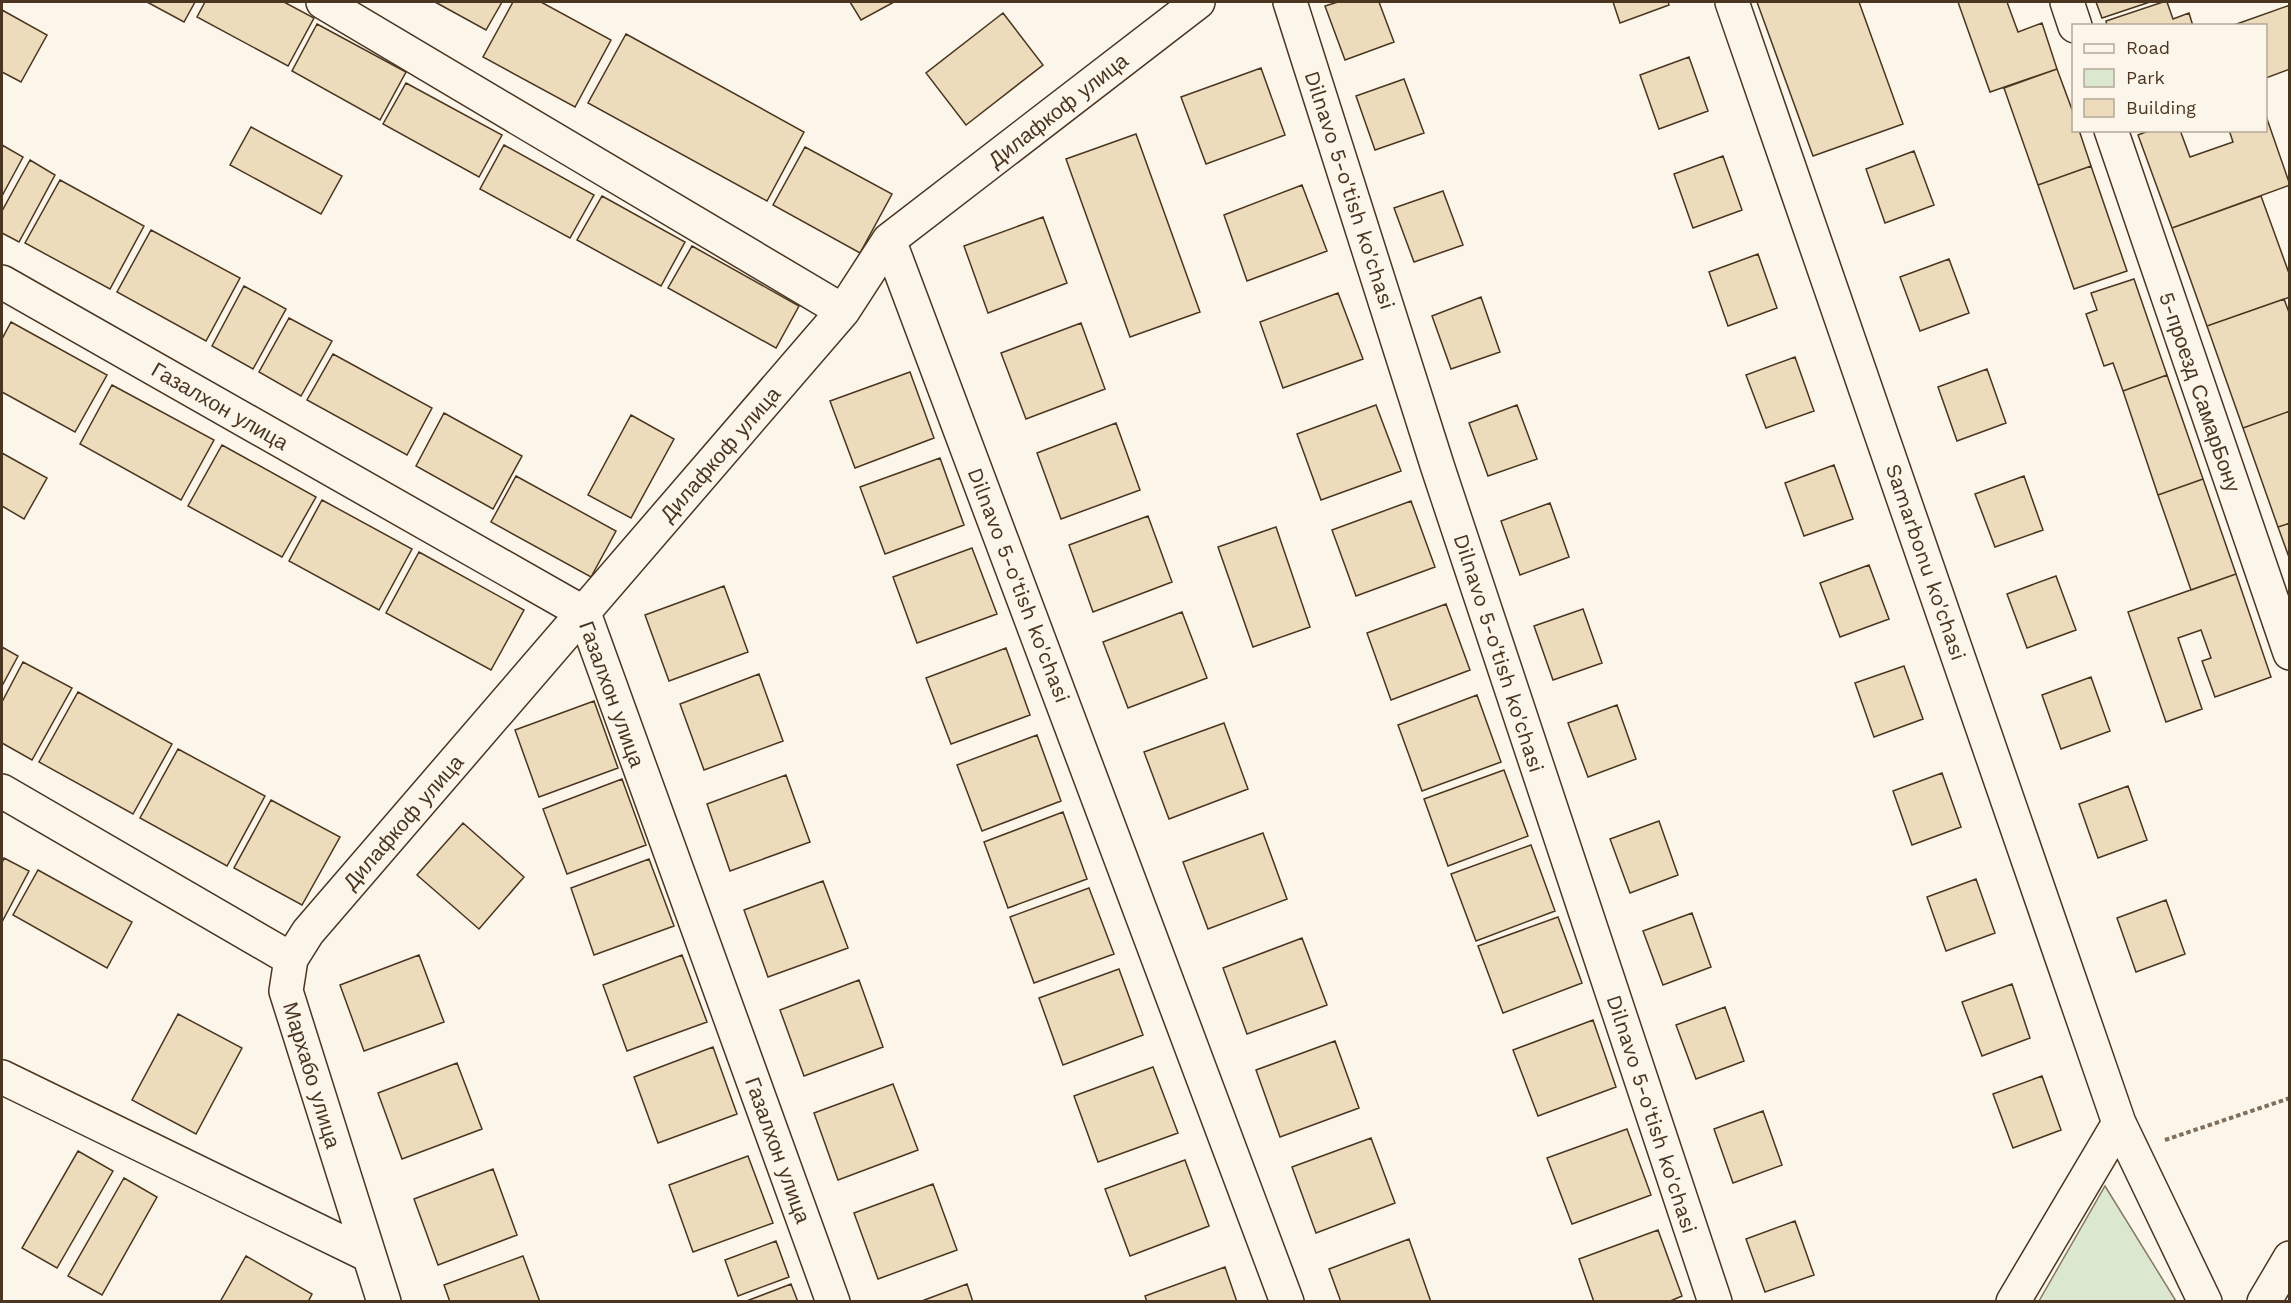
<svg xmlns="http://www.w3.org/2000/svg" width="2291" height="1303" viewBox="0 0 2291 1303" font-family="'Work Sans',sans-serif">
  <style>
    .green { fill: #dce7d0; stroke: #887966; stroke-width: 1.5 }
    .building { fill: #ecdcbc; stroke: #4a3520; stroke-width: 1.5 }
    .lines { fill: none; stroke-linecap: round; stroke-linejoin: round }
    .street-casing { stroke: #4a3520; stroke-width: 36 }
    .path { stroke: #7f6f5c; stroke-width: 4; stroke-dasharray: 4.5 3; stroke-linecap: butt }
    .street { stroke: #fbf6e9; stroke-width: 33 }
    .labels { text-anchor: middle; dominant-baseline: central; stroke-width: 4.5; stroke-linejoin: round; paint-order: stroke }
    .street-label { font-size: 21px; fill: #4a3520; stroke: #fbf6e9 }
  </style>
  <rect width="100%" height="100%" fill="#fbf6e9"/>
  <!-- green -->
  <path class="green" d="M2105 1186 2176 1301H2039Z"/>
  <!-- building -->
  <path class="building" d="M147 2H195L184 22Z
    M205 2H284L314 18 288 66 197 17Z
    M435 2H502L486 30Z
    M513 2H541L611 40 575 107 483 57Z
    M850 2H894L861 20Z
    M1338 2H1379L1394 42 1345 60 1325 6Z
    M1613 2H1668L1669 5 1620 23Z
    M1757 2H1859L1903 124 1813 156Z
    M1958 2H2007L2018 32 2042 23 2057 69 1990 92Z
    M2096 2H2150L2102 18Z
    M2163 2H2167L2173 19 2189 13 2193 26H2107L2106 21Z
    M2290 5V69L2266 78V26H2231Z
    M2 10 47 35 21 82 2 72Z
    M1003 13 1043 65 966 125 926 73Z
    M317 24 406 72 380 120 292 71Z
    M626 34 804 132 767 201 588 103Z
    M1689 57 1708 111 1659 129 1640 75Z
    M1261 68 1285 135 1206 164 1181 97Z
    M2057 69 2074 115V130H2079L2091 166 2038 185 2004 88Z
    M1404 79 1424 133 1375 150 1356 96Z
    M406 83 502 135 479 177 383 124Z
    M2266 116 2290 185 2172 228 2138 135 2151 130H2180L2190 157 2233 142 2229 130H2266Z
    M251 127 342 176 321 214 230 165Z
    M1136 134 1200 312 1130 337 1066 159Z
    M2 145 23 157 2 196Z
    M504 145 594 195 570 238 480 189Z
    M805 147 892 194 860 253 773 205Z
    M1914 151 1934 205 1885 223 1866 169Z
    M1723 156 1742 210 1693 228 1674 174Z
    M30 160 55 175 19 242 2 233V211Z
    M2091 166 2127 271 2074 289 2038 185Z
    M60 180 144 226 110 289 25 243Z
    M1302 185 1327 251 1247 281 1224 215Z
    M1443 191 1463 245 1414 262 1394 208Z
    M602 196 685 242 661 286 577 240Z
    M2261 196 2290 276V297L2207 326 2172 228Z
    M1043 217 1067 283 988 313 964 246Z
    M151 230 240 278 206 341 117 292Z
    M692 246 799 306 776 348 668 288Z
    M1758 254 1777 308 1728 326 1709 272Z
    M1949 259 1969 313 1920 331 1900 277Z
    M2134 279 2167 375 2123 391 2113 363 2104 366 2086 314 2097 310 2091 293Z
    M244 286 286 309 253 369 212 346Z
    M1338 293 1363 359 1283 388 1260 322Z
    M1481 297 1500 352 1451 369 1432 316Z
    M2284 299 2290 315V411L2243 428 2207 326Z
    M289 318 332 341 301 396 259 372Z
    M11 322 107 375 75 432 2 392V339Z
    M1081 323 1105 389 1026 419 1001 353Z
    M333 354 432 408 407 455 307 400Z
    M1795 357 1814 411 1766 428 1746 375Z
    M1987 369 2006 423 1957 441 1938 387Z
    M910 372 934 438 855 468 830 401Z
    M2167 375 2203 479 2158 495 2123 391Z
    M112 385 214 440 181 500 80 444Z
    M1376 405 1401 471 1321 500 1297 434Z
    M1517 405 1537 459 1488 476 1469 423Z
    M2290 411V523L2278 527 2243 428Z
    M444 413 522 456 493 509 416 466Z
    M631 415 674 439 631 518 588 495Z
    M1116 423 1140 490 1061 519 1037 453Z
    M222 445 316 497 282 557 188 506Z
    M2 453 47 478 24 519 2 506Z
    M940 458 964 525 885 554 860 487Z
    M1834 465 1853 519 1804 536 1785 483Z
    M516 476 616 531 591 577 491 522Z
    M2024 476 2043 530 1995 547 1975 494Z
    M2203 479 2236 574 2191 590 2158 495Z
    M322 500 412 549 379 610 289 561Z
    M1411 501 1435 567 1356 596 1332 530Z
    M1550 503 1569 557 1520 575 1501 521Z
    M1148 516 1172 582 1093 612 1069 545Z
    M2290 523V560L2278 527Z
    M1276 527 1310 627 1253 647 1218 547Z
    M972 548 997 614 917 643 893 577Z
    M419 552 524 610 491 670 386 613Z
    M1869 565 1889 619 1840 637 1820 583Z
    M2236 574 2271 677 2215 697 2202 661 2211 658 2201 630 2178 638 2202 709 2166 722 2128 612Z
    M2056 576 2076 630 2027 648 2007 594Z
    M724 586 748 652 669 681 645 615Z
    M1446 604 1470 670 1391 700 1367 633Z
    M1583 609 1602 663 1553 680 1534 626Z
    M1182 612 1207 678 1128 708 1103 642Z
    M2 647 18 656 2 686Z
    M1006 648 1030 715 951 744 926 678Z
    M23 662 72 688 32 760 2 743V702Z
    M1904 666 1923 719 1874 737 1855 683Z
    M759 674 783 741 704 770 680 704Z
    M2091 677 2110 731 2061 749 2042 695Z
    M78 692 172 744 133 814 39 762Z
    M1477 695 1501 762 1422 791 1398 725Z
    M594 701 618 768 539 797 515 730Z
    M1617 705 1636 759 1588 777 1568 723Z
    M1224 723 1248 789 1169 819 1144 752Z
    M1037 735 1061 801 982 831 957 765Z
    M178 749 265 796 227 866 140 818Z
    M1504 770 1528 836 1448 866 1424 799Z
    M1942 773 1961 827 1912 845 1893 791Z
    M786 775 810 842 730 871 707 804Z
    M622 779 646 845 567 874 543 809Z
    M2128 786 2147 840 2098 858 2079 804Z
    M271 800 340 837 302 905 234 868Z
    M1063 812 1087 879 1008 908 984 842Z
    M1659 821 1678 875 1630 893 1610 839Z
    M463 823 524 877 479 929 417 875Z
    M1263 833 1287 899 1208 929 1183 862Z
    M1531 845 1555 911 1476 941 1451 874Z
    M4 858 29 871 2 922V863Z
    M649 859 674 926 594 955 571 888Z
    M38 870 132 922 107 968 13 915Z
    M1976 879 1995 933 1946 951 1927 897Z
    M823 881 848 948 768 977 744 910Z
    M1089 888 1114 954 1034 983 1010 917Z
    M2166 900 2185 954 2136 972 2117 918Z
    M1692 913 1711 967 1663 985 1643 931Z
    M1558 917 1582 983 1503 1013 1478 946Z
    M1302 938 1327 1005 1247 1034 1223 968Z
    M419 955 444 1022 364 1051 340 985Z
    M682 955 707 1022 627 1051 603 985Z
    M1119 969 1143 1035 1063 1065 1039 998Z
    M859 980 883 1047 804 1076 780 1010Z
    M2012 984 2030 1038 1982 1056 1962 1002Z
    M1725 1007 1744 1061 1696 1079 1676 1025Z
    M178 1014 242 1048 196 1134 132 1100Z
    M1593 1020 1616 1087 1538 1116 1513 1050Z
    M1335 1041 1359 1108 1280 1137 1256 1070Z
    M713 1047 737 1114 658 1143 634 1077Z
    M457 1063 482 1129 402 1159 378 1093Z
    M1153 1067 1178 1133 1098 1162 1074 1096Z
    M2042 1076 2061 1130 2013 1148 1993 1094Z
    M893 1084 918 1150 838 1180 814 1113Z
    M1763 1111 1782 1165 1733 1183 1714 1129Z
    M1627 1129 1651 1195 1572 1224 1547 1158Z
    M1371 1138 1395 1203 1316 1233 1292 1167Z
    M78 1151 113 1171 57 1268 22 1248Z
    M748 1156 773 1223 693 1252 669 1185Z
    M1185 1160 1209 1226 1130 1256 1105 1189Z
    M493 1169 517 1235 438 1265 414 1199Z
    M124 1178 157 1197 102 1295 68 1276Z
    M933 1184 957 1250 878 1279 854 1213Z
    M1795 1221 1814 1275 1765 1292 1746 1239Z
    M1658 1230 1682 1296 1668 1302H1594L1579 1259Z
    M1409 1239 1431 1302H1341L1329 1269Z
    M776 1241 789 1277 738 1296 725 1260Z
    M246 1256 312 1294 308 1302H220Z
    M523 1256 540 1302H450L444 1285Z
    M1225 1267 1237 1302H1147L1145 1296Z
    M791 1284 798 1302H744Z
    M967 1284 973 1302H919Z"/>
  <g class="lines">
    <defs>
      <path id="street" d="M323 2 843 311
        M1290 2 1438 468 1715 1302
        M1732 2 2119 1123 2205 1302
        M2067 2 2075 26
        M2111 130 2290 653
        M889 240 1287 1302
        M2 282 584 613 833 1302
        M2 791 291 959
        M2 1077 368 1255
        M384 1302 286 991 291 959 308 932 843 311 889 240 1198 2
        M2013 1302 2119 1123
        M2264 1302 2290 1258"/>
    </defs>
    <!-- street casing -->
    <use href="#street" class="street-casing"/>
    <!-- path -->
    <path class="path" d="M2165 1140 2290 1098"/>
    <!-- street -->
    <use href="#street" class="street"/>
  </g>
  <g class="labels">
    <!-- street labels -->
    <g class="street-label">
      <text transform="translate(1058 110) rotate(-38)">Дилафкоф улица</text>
      <text transform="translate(1350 190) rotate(72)">Dilnavo 5-o'tish ko'chasi</text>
      <text transform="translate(2200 392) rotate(71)">5-проезд СамарБону</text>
      <text transform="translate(220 406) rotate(30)">Газалхон улица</text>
      <text transform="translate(720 454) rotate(-49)">Дилафкоф улица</text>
      <text transform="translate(1926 562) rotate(71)">Samarbonu ko'chasi</text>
      <text transform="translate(1019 585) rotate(69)">Dilnavo 5-o'tish ko'chasi</text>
      <text transform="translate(1499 653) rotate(72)">Dilnavo 5-o'tish ko'chasi</text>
      <text transform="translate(612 694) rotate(70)">Газалхон улица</text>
      <text transform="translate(403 822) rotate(-49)">Дилафкоф улица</text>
      <text transform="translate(312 1075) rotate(73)">Мархабо улица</text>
      <text transform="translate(1652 1114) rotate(72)">Dilnavo 5-o'tish ko'chasi</text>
      <text transform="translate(778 1150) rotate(70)">Газалхон улица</text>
    </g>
  </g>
  <!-- border -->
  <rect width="2291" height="1303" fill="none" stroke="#4a3520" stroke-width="6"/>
  <!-- legend -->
  <rect x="2072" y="24" width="195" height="108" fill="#fbf6e9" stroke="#b4a999" stroke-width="1.5"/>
  <rect x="2084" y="44" width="30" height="9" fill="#fbf6e9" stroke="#b4a999" stroke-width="1.5"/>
  <text x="2126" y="54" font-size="18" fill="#4a3520">Road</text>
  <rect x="2084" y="69" width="30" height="18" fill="#dce7d0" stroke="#b4a999" stroke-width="1.5"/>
  <text x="2126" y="84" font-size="18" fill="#4a3520">Park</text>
  <rect x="2084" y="99" width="30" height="18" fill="#ecdcbc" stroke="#b4a999" stroke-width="1.5"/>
  <text x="2126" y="114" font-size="18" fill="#4a3520">Building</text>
</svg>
